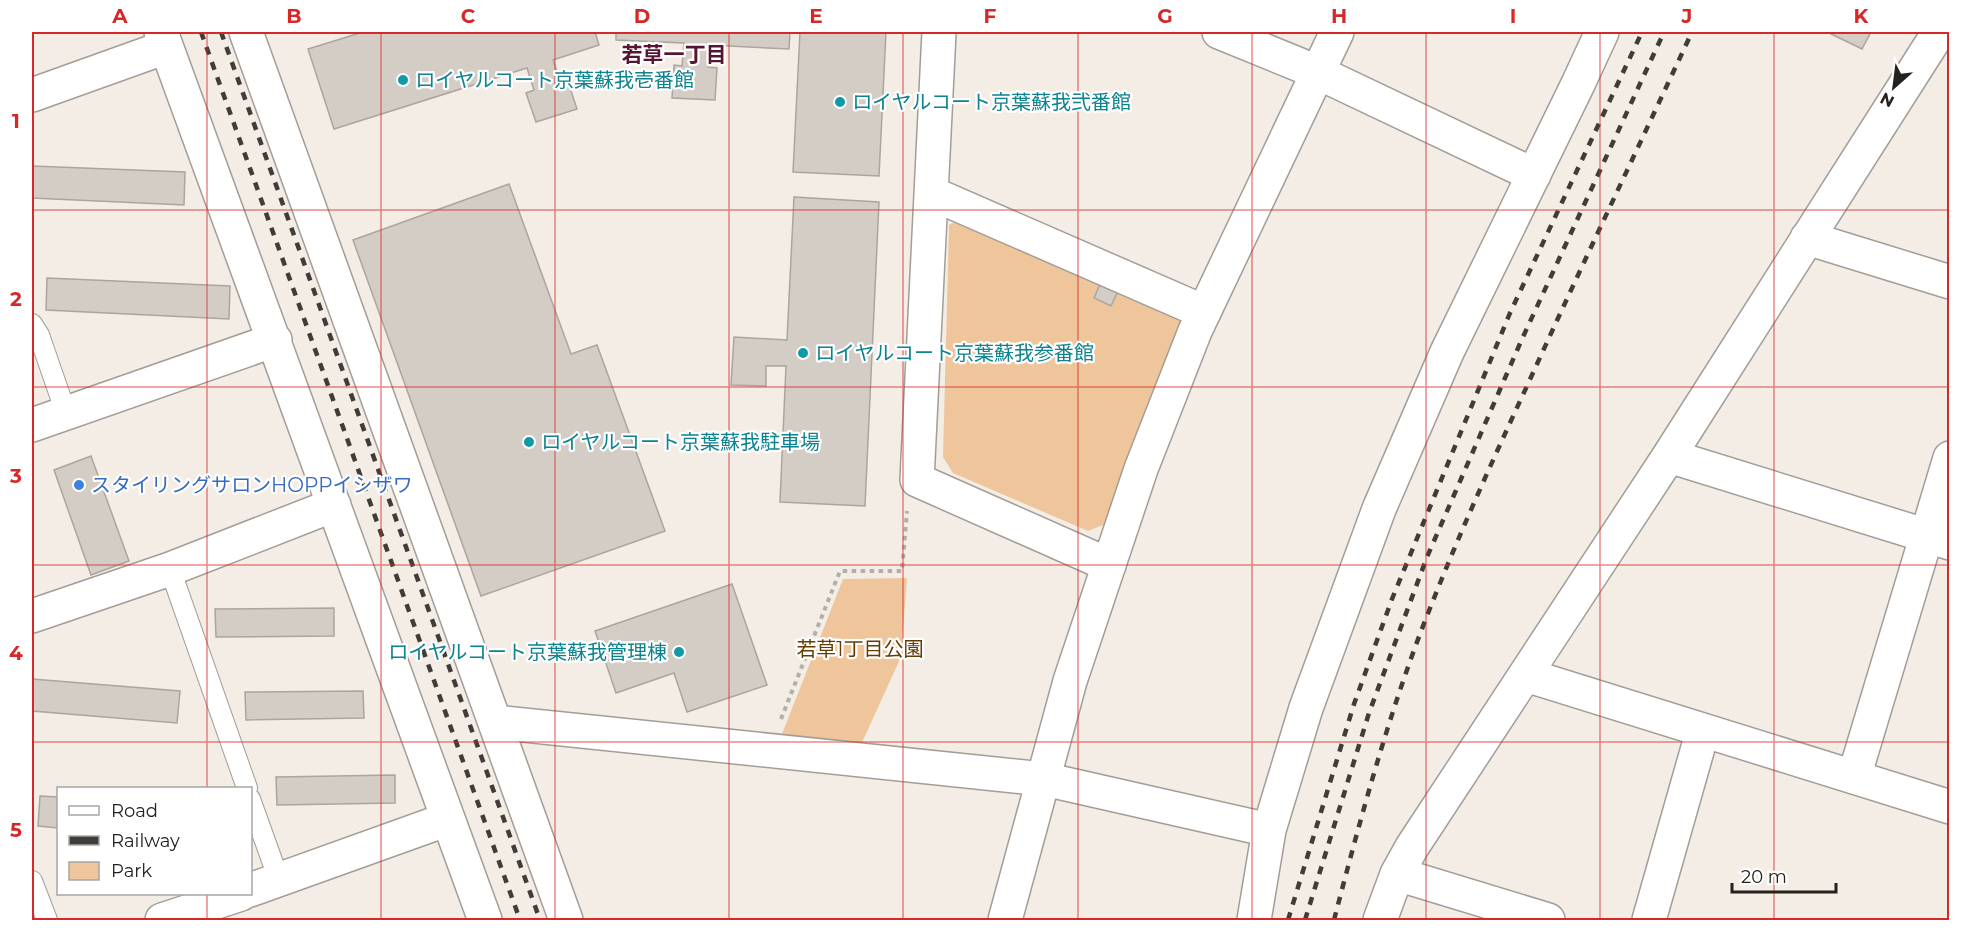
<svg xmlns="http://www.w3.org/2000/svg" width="1981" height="952" viewBox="0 0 1981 952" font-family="Montserrat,'Noto Sans JP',sans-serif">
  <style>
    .green { fill: #efc69b }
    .building { fill: #d4cdc6; stroke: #aca59f; stroke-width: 1.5 }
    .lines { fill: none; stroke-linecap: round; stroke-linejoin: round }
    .lane-casing { stroke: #a49d97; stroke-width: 22 }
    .street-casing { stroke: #a49d97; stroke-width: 36 }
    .secondary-casing { stroke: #a49d97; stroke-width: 36 }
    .path { stroke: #b3aea9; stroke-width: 4; stroke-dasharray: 4.5 4.5; stroke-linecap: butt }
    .lane { stroke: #fff; stroke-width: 20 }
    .street { stroke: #fff; stroke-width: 33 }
    .secondary { stroke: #fff; stroke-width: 33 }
    .rail { stroke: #3f3c39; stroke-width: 4.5; stroke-dasharray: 8 8; stroke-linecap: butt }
    .grid { fill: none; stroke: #d62828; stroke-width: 1.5; stroke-opacity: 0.55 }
    .culture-dot { fill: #0f9aa8; stroke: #fff; stroke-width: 2 }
    .shop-dot { fill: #3f7fe0; stroke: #fff; stroke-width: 2 }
    .labels { text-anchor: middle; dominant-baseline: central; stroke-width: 4.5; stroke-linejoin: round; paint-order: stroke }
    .culture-label { font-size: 20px; fill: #0d838f; stroke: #fff; text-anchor: start }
    .shop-label { font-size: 20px; fill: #366cbe; stroke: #fff; text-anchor: start }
    .park-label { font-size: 20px; fill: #653c00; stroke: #fff }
    .neighbourhood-label { font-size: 21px; font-weight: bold; fill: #561531; stroke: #fff }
    .neatline { fill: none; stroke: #d62828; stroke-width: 2 }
    .grid-label { font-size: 20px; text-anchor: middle; font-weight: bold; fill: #d62828 }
  </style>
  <rect width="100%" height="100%" fill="#f3ede6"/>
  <!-- green -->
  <path class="green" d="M968 214 1171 306 1187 327 1108 523 1088 531 953 473 943 457 949 225Z
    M907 578 901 657 860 747 780 739 843 579Z"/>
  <!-- building -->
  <path class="building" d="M363 32H595L599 45 553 60 560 81 567 79 577 109 536 122 526 93 534 90 527 68 334 129 308 49Z
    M616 32H790L789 49 709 45 708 67 717 68 715 100 672 98 674 65 682 66 684 43 616 40Z
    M800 32H886L879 176 793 172Z
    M1827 32H1871L1862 49Z
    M32 166 185 172 184 205 32 198Z
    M509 184 571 354 597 345 665 531 481 596 353 240Z
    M794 197 879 202 865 506 780 502 786 366H766V386L731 385 734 337 787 340Z
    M47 278 230 286 229 319 46 310Z
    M1101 282 1119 289 1111 306 1094 298Z
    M91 456 129 561 91 575 54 470Z
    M732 584 767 685 687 712 674 673 616 693 595 631Z
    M334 608V636L216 637 215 609Z
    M32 679 180 691 177 723 32 711Z
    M363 691 364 718 246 720 245 692Z
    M395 775V803L277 805 276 777Z
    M40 796 58 797V828L38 826Z"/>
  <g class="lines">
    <defs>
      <path id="lane" d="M32 324 39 335 66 413
        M170 569 247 788
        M250 799 279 880
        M32 881 47 920"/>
      <path id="street" d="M161 32 485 920
        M246 32 566 920
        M939 32 917 480 1109 565
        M1219 32 1317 72 1534 175
        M32 95 166 47
        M931 193 1204 312
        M1807 238 1950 282
        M32 425 275 340
        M1669 456 1950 543
        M32 616 170 569 334 505
        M1526 675 1950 807
        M495 722 1044 779 1269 830
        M1854 777 1950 458
        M1397 874 1548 920
        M250 890 448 819
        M162 920 241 894
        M1254 920 1269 830 1306 708 1379 509 1447 352 1578 84 1602 32
        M1380 920 1397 874 1412 847 1669 456 1939 32
        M1649 920 1703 730"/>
      <path id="secondary" d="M1005 920 1070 681 1141 469 1195 331 1337 32"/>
    </defs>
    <!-- lane casing -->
    <use href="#lane" class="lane-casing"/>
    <!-- street casing -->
    <use href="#street" class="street-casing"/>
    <!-- secondary casing -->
    <use href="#secondary" class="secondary-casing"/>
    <!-- path -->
    <path class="path" d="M781 719 840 571H902L907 511"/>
    <!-- lane -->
    <use href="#lane" class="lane"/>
    <!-- street -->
    <use href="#street" class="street"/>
    <!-- secondary -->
    <use href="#secondary" class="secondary"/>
    <!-- rail -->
    <path class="rail" d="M201 32 520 920
      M221 32 540 920
      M1288 920 1354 704 1392 599 1510 313 1642 32
      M1305 920 1369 713 1427 557 1522 339 1664 32
      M1334 920C1359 824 1385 727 1420 634 1452 550 1489 468 1527 386 1581 267 1637 150 1692 32"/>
  </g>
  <!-- grid -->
  <path class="grid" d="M207 32V788M381 32V920M555 32V920M729 32V920M903 32V920M1078 32V920M1252 32V920M1426 32V920M1600 32V920M1774 32V920M32 210H1950M32 387H1950M32 565H1950M32 742H1950M207 894V920"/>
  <!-- markers -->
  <g class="culture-dot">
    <circle cx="403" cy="80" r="6"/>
    <circle cx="840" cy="102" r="6"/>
    <circle cx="803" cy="353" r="6"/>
    <circle cx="529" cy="442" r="6"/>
    <circle cx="679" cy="652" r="6"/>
  </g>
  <circle class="shop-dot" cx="79" cy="485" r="6"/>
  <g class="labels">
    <!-- culture labels -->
    <g class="culture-label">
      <text x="415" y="80">ロイヤルコート京葉蘇我壱番館</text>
      <text x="852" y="102">ロイヤルコート京葉蘇我弐番館</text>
      <text x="815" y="353">ロイヤルコート京葉蘇我参番館</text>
      <text x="541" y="442">ロイヤルコート京葉蘇我駐車場</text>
      <text x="667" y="652" text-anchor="end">ロイヤルコート京葉蘇我管理棟</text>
    </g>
    <!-- shop labels -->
    <g class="shop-label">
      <text x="91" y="485">スタイリングサロンHOPPイシザワ</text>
    </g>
    <!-- park labels -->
    <g class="park-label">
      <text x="860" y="649">若草1丁目公園</text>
    </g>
    <!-- neighbourhood labels -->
    <g class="neighbourhood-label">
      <text x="674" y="54">若草一丁目</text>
    </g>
  </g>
  <!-- border -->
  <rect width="1981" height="952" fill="none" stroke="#ffffff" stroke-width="66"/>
  <!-- legend -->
  <rect x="57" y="787" width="195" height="108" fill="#ffffff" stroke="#a7a6a5" stroke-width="1.5"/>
  <rect x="69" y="806" width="30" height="9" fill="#ffffff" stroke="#a7a6a5" stroke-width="1.5"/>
  <text x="111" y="817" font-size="18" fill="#24211f">Road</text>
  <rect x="69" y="836" width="30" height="9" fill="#3f3c39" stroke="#a7a6a5" stroke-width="1.5"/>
  <text x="111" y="847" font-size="18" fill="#24211f">Railway</text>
  <rect x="69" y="862" width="30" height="18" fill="#efc69b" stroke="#a7a6a5" stroke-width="1.5"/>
  <text x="111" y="877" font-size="18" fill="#24211f">Park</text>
  <!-- north arrow -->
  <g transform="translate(1894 87) rotate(208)" stroke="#ffffff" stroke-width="4.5" paint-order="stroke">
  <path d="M0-4.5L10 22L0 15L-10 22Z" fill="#24211f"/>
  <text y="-9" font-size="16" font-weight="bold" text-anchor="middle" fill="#24211f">N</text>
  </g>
  <!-- scale -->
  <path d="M1732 883v9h104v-9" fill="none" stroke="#24211f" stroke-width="3"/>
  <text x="1741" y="883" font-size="18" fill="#24211f" stroke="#ffffff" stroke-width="4.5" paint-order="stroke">20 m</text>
  <rect x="33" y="33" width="1915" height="886" class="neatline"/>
  <g class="grid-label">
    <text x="120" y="23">A</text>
    <text x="294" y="23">B</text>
    <text x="468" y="23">C</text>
    <text x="642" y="23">D</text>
    <text x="816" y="23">E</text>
    <text x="990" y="23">F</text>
    <text x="1165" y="23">G</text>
    <text x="1339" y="23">H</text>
    <text x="1513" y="23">I</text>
    <text x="1687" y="23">J</text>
    <text x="1861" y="23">K</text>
    <text x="16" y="128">1</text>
    <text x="16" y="306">2</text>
    <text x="16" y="483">3</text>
    <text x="16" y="660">4</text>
    <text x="16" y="837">5</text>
  </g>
</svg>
